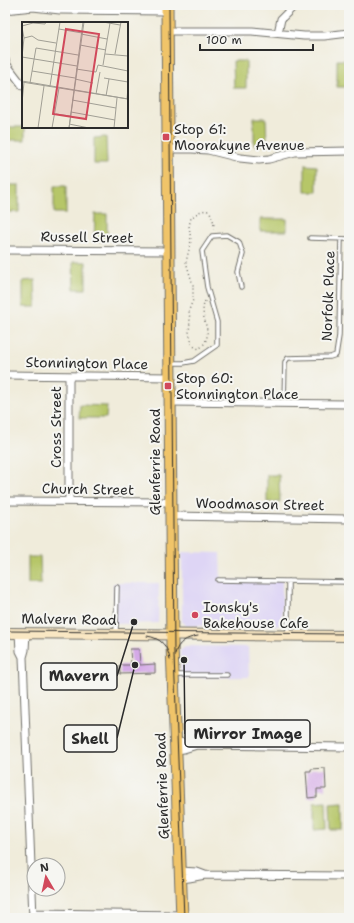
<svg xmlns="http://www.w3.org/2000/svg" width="354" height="923" viewBox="0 0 354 923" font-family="'Shantell Sans',sans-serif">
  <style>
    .built { fill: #ded5f5 }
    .green { fill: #b6c668; stroke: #70784a }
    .building { fill: #d4a9e7 }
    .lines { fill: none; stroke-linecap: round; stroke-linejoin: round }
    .service-casing { stroke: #706f69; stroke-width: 5.5 }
    .minor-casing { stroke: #706f69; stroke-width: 9 }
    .secondary-casing { stroke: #706f69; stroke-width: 12 }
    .primary-casing { stroke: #706f69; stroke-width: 13 }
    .path { stroke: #706f69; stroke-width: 1.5; stroke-dasharray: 1 3; stroke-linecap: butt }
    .service { stroke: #fff; stroke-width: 3.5 }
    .minor { stroke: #fff; stroke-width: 7 }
    .secondary { stroke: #f9e7c3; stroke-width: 10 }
    .primary { stroke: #f0c469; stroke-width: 11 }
    .tram { stroke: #2b2b2b; stroke-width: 1 }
    .poi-dot { fill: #d1495b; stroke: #f6f6f2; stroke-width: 1.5 }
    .labels { text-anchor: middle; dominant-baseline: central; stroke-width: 4; stroke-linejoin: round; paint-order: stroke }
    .poi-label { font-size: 14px; fill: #2b2b2b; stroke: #f6f6f2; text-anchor: start }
    .street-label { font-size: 14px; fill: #2b2b2b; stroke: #f6f6f2 }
    .inset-road { fill: none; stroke: #a19f95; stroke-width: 1 }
    .view { fill: #d1495b; fill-opacity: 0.15; stroke: #d1495b; stroke-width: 2 }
    .inset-edge { fill: none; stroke: #2b2b2b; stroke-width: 2 }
    .leader { fill: none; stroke: #2b2b2b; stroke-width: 1.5 }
    .callout-dot { fill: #2b2b2b; stroke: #f6f6f2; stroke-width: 1.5 }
    .callout { fill: #f6f6f2; stroke: #2b2b2b; stroke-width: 1.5 }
    .callout-label { font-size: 15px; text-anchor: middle; font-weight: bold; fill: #2b2b2b }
  </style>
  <rect width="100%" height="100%" fill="#f6f6f2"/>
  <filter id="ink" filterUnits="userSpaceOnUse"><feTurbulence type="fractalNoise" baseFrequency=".025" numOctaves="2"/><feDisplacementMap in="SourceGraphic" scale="8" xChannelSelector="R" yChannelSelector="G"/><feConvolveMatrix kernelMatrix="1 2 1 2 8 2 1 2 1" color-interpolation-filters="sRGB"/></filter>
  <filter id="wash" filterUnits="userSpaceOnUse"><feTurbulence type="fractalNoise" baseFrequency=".012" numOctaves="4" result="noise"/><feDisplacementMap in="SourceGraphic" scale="16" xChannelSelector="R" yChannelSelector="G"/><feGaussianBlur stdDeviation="0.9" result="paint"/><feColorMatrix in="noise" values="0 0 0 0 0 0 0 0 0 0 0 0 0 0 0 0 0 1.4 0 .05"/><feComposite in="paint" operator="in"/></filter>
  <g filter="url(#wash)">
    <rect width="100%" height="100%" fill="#f0ecdb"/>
    <!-- built -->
    <path class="built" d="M182 552 220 553 221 580H282V625L186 626 182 622Z
      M113 583H159L158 623 113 624Z
      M185 646 248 647 249 677 181 678 180 651Z"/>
    <!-- green -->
    <path class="green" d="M337 60H349V87H337Z
      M233 61H246V88H234Z
      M254 118H266L267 145H254Z
      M5 127H25V140H5Z
      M106 137 107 164H94V138Z
      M305 165 317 166V192H305Z
      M7 185H19V212H7Z
      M54 186H66V213H54Z
      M95 214H107V241H94Z
      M260 219H287V231H260Z
      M73 262H86V289H74Z
      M35 280 36 307H23V281Z
      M80 405 107 406 106 418H79Z
      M267 475H279L280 502H267Z
      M28 557H40L41 584H28Z
      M326 802 327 829 314 830V803Z
      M343 803V830H331L330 804Z"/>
    <g id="blocks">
      <!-- building -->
      <path class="building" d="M130 649H139L140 665 155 664V673L120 674V665H131Z
        M325 768 326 789H317V797L308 798 306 771H311V769Z"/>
    </g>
  </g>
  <g filter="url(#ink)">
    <use href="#blocks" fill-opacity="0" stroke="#706f69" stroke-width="1"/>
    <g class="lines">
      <defs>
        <path id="service" d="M310 238 349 239
          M170 363H183L194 361 217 345V322L207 287 202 251 212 236 227 235 239 242 243 254 238 272 241 287
          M284 403 285 362 288 358 330 357 336 355 339 336 341 239
          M218 580 349 582
          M288 581V634
          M116 633 117 587
          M176 675H227"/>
        <path id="minor" d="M5 10 33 7 60 10 167 11
          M167 31H252L304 36H324L349 33
          M278 33 281 19 295 5
          M5 60 7 65 23 86
          M168 149H192L208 150 240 158 259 160 269 159 295 152 349 151
          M5 250 169 251
          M5 375 170 377
          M69 376V501
          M170 402 349 404
          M5 501 170 502
          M171 516 349 519
          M19 633 20 651 23 657
          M26 633 25 650 23 657 33 918
          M175 742 189 743 197 745 349 747
          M175 750 184 749 197 745
          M180 871 197 872 205 875
          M180 879 189 878 205 875 349 876
          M33 913 182 915"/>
        <path id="secondary" d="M5 633 349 636"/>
        <path id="primary" d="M167 5 172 646 182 918"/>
      </defs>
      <!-- service casing -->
      <use href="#service" class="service-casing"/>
      <!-- minor casing -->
      <use href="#minor" class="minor-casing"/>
      <!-- secondary casing -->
      <use href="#secondary" class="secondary-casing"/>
      <!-- primary casing -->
      <use href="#primary" class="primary-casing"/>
      <!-- path -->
      <path class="path" d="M205 301C197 320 218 333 199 349L193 346 189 333 190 321 189 310 193 300V285L186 262 191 241 189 226 191 218 199 212 206 210 210 212 214 223 213 231"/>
      <!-- service -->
      <use href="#service" class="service"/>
      <!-- minor -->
      <use href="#minor" class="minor"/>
      <!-- secondary -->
      <use href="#secondary" class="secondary"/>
      <!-- primary -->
      <use href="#primary" class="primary"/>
      <!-- tram -->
      <path class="tram" d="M169 5 174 655 184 918
        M5 631 349 634
        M147 636C161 638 168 646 170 660
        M175 654C178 642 186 638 198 636"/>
    </g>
  </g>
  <!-- markers -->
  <g class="poi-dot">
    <rect x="162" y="133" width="8" height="8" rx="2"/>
    <rect x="164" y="382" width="8" height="8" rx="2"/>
    <circle cx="195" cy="615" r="4"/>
  </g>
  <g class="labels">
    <!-- poi labels -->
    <g class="poi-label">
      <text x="174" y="129">Stop 61:<tspan x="174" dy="16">Moorakyne Avenue</tspan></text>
      <text x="176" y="378">Stop 60:<tspan x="176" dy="16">Stonnington Place</tspan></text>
      <text x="203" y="607">Ionsky's<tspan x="203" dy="16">Bakehouse Cafe</tspan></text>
    </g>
    <!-- street labels -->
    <g class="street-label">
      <text transform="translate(87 237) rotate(1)">Russell Street</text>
      <text transform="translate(328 296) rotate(-88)">Norfolk Place</text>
      <text transform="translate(87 363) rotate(1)">Stonnington Place</text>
      <text transform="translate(56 427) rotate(-90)">Cross Street</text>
      <text transform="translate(155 462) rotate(-90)">Glenferrie Road</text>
      <text transform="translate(88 489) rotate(1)">Church Street</text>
      <text transform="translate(260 504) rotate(1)">Woodmason Street</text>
      <text transform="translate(69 619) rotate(1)">Malvern Road</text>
      <text transform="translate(162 786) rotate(-92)">Glenferrie Road</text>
    </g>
  </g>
  <!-- overview -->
  <g transform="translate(22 22)">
    <rect width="106" height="106" fill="#f0ecdb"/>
    <path class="inset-road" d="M81 0 98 3M0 4 11 1 23 2 24 0M0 5 2 16 0 35M37 7 60 11M59 12 85 17M2 16 10 14 16 18 34 21M58 23 84 28M83 32 106 34M93 32 99 0M0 35 55 44M76 43 106 49M81 43 88 1M54 47 74 50 76 43M10 49 53 56M82 56 106 60M53 57 71 61M0 59 106 77M0 60 106 77M8 61 14 26 56 33M28 64 38 0M74 72 78 50M84 74 87 57M105 77 106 65M50 78 94 86M0 81 2 60M49 90 93 98M34 92 48 94M47 102 67 106M16 106 22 64M30 106 37 66M47 106 61 0M47 106 62 0M92 106 95 76"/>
    <path class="view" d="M44 7 77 12 64 97 31 92Z"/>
    <rect width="106" height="106" class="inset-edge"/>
  </g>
  <!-- callouts -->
  <path class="leader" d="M134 622L117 676M184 660L185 734M135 665L117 738"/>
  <g class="callout-dot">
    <circle cx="134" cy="622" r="4"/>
    <circle cx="184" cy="660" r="4"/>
    <circle cx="135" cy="665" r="4"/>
  </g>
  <g class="callout">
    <rect x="41" y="663" width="76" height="27" rx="4"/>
    <rect x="185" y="720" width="125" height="27" rx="4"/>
    <rect x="64" y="725" width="53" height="27" rx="4"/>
  </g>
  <g class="callout-label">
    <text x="79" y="681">Mavern</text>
    <text x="248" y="739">Mirror Image</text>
    <text x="90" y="744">Shell</text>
  </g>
  <!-- margin -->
  <rect width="354" height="923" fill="none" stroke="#f6f6f2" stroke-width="20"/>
  <!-- north arrow -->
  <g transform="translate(46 877) rotate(351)"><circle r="19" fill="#f6f6f2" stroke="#a5a5a2"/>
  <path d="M0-3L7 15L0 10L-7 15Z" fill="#d1495b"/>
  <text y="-6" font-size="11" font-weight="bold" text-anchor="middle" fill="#2b2b2b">N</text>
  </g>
  <!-- scale -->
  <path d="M200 44v6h113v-6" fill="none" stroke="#2b2b2b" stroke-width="2"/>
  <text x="206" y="44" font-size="12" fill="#2b2b2b" stroke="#f6f6f2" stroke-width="3" paint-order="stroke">100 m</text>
</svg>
